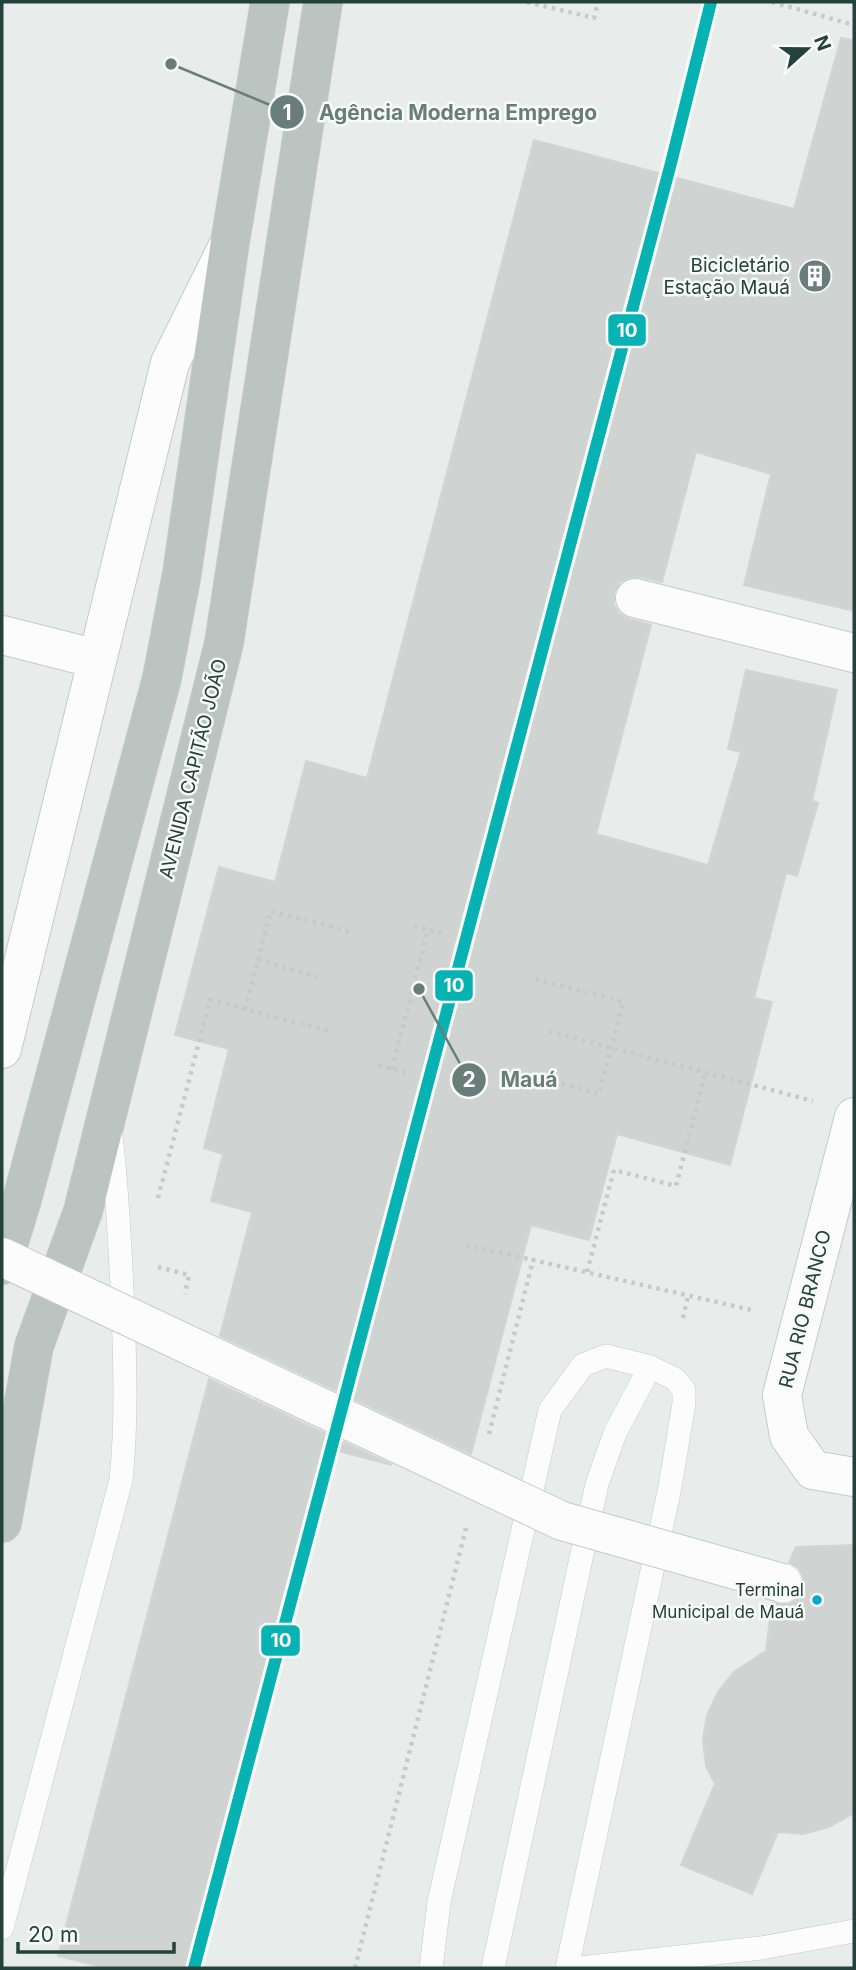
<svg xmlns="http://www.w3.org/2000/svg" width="856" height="1970" viewBox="0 0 856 1970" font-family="Inter,sans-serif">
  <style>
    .building { fill: #cfd4d2; stroke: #d1d6d4; stroke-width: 2 }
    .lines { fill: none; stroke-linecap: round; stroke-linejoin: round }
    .lane-casing { stroke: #c5cac8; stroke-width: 24 }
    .street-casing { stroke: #c5cac8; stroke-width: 40 }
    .highway-casing { stroke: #c3ccc9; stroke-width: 40 }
    .path { stroke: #c3ccca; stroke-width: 4.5; stroke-dasharray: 3.5 5; stroke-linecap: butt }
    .lane { stroke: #fcfcfc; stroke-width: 23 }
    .street { stroke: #fcfcfc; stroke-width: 38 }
    .highway { stroke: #bcc4c2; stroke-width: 38 }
    .street-bridge-casing { stroke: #c5cac8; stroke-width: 40; stroke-linecap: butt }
    .street-bridge { stroke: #fcfcfc; stroke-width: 38 }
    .rail-1-casing { stroke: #f7fbf9; stroke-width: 18 }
    .rail-1 { stroke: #07b2b3; stroke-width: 12 }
    .bus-dot { fill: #00a9ce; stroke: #f7fbf9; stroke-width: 2.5 }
    .labels { text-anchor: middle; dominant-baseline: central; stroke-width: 5; stroke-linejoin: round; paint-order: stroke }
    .bus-label { font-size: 17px; fill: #24423a; stroke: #f7fbf9; text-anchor: end }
    .poi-label { font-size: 19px; fill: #24423a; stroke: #f7fbf9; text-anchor: end }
    .street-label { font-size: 19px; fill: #24423a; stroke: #f7fbf9 }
    .leader { fill: none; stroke: #697e78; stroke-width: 2.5 }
    .callout-dot { fill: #697e78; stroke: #f7fbf9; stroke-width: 2.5 }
    .mark-label { font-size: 21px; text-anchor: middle; font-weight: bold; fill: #fff }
    .callout-label { font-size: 21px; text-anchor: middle; font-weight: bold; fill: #697e78; stroke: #f7fbf9; stroke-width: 5; stroke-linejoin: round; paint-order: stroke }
    .line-badge { stroke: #f7fbf9; stroke-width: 2.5 }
    .badge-label { font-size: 19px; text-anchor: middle; font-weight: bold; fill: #fff }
  </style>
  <rect width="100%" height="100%" fill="#e8edeb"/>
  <!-- building -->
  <path class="building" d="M841 38 854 40V611L744 585 771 474 696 452 662 582 640 577H630L620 582 614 593V605L620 614 630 619 651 625 596 834 708 865 741 752 728 749 746 670 837 690 812 801 818 803 797 876 786 873 754 998 772 1002 730 1165 617 1134 589 1240 531 1225 471 1454 220 1336 252 1212 211 1201 223 1154 204 1148 229 1049 175 1035 219 867 275 882 306 761 367 778 534 140 794 209Z
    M209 1379 392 1465 327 1448 192 1968H106L58 1956Z
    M854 1545V1813L829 1827 803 1834 778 1832 752 1894 681 1865 715 1784 706 1766 703 1740 707 1715 718 1692 734 1672 766 1651 772 1603 788 1604 797 1599 803 1590V1577L798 1568 789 1563 796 1547Z"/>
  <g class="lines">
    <defs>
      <path id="lane" d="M2 1928 121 1480C127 1422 125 1366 123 1308 120 1250 118 1193 111 1136
        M431 1968 439 1902 550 1410 583 1365 606 1356 650 1367 675 1379 684 1390V1403L670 1487 567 1968
        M493 1968 597 1484 615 1433 650 1367
        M581 1968 761 1948 854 1931"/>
      <path id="street" d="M635 598 854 653
        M2 635 97 659
        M2 1049 170 363 226 250
        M854 1117 782 1395 789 1436 813 1470 854 1477"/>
      <path id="highway" d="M2 1265 21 1203 162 678 182 573 230 242 270 2
        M2 1523 34 1346 83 1211 224 643 323 2"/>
    </defs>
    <!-- lane casing -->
    <use href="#lane" class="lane-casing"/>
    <!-- street casing -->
    <use href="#street" class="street-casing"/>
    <!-- highway casing -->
    <use href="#highway" class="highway-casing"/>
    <!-- path -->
    <path class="path" d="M527 2 594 18 598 2
      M772 2 854 25
      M414 926 442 933
      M258 960 323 978
      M245 1009 271 911 354 933
      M549 1031 813 1101
      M378 1065 406 1073
      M392 1069 428 929
      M512 1071 599 1094 623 1002 536 979
      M158 1198 210 1000 329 1031
      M466 1245 533 1260
      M158 1267 189 1275 185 1294
      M587 1272 614 1170 676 1186 705 1073
      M683 1318 688 1296
      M489 1434 533 1260 756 1311
      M355 1968 466 1528"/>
    <!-- lane -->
    <use href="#lane" class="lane"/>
    <!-- street -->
    <use href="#street" class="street"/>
    <!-- highway -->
    <use href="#highway" class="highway"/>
    <defs>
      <path id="street-bridge" d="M2 1257 562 1521 782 1583"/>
    </defs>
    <!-- street-bridge casing -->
    <use href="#street-bridge" class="street-bridge-casing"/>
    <!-- street-bridge -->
    <use href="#street-bridge" class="street-bridge"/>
    <defs>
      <path id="rail-1" d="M194 1968 671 163 711 2"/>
    </defs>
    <!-- rail-1 casing -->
    <use href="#rail-1" class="rail-1-casing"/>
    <!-- rail-1 -->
    <use href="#rail-1" class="rail-1"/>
  </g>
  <!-- icons -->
  <defs>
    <symbol id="building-disc" viewBox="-11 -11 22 22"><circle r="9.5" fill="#697e78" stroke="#f7fbf9"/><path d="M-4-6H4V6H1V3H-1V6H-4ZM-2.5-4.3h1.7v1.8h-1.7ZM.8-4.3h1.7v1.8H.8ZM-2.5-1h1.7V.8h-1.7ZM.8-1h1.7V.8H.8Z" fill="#fff"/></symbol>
  </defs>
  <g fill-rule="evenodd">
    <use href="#building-disc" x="796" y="257" width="38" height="38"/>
  </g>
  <!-- markers -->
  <circle class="bus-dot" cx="817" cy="1600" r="6"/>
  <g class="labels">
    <!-- bus labels -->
    <g class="bus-label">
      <text x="804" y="1590">Terminal<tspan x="804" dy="22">Municipal de Mauá</tspan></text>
    </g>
    <!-- poi labels -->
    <g class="poi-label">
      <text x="790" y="265">Bicicletário<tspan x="790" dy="22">Estação Mauá</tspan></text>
    </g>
    <!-- street labels -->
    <g class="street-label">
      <text transform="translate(193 769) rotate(-76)">AVENIDA CAPITÃO JOÃO</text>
      <text transform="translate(805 1309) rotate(-76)">RUA RIO BRANCO</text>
    </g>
  </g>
  <!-- callouts -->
  <path class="leader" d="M171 64L287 112M419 989L469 1080"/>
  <g class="callout-dot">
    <circle cx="171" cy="64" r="7"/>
    <circle cx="419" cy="989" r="7"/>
    <circle cx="287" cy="112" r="18"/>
    <circle cx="469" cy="1080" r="18"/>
  </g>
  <g class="mark-label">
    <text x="287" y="120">1</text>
    <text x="469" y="1087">2</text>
  </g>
  <g class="callout-label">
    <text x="458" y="120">Agência Moderna Emprego</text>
    <text x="529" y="1087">Mauá</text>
  </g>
  <g class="line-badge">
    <rect x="607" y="313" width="40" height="34" rx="7" fill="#07b2b3"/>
    <rect x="434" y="969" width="40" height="33" rx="7" fill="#07b2b3"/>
    <rect x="260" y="1624" width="41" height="33" rx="7" fill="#07b2b3"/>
  </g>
  <g class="badge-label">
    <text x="627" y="337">10</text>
    <text x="454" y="992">10</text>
    <text x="281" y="1647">10</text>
  </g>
  <!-- border -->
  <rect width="856" height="1970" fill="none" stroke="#24423a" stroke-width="7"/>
  <!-- north arrow -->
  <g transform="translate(807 49) rotate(69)" stroke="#f7fbf9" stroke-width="5" paint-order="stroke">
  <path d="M0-5L12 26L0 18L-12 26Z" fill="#24423a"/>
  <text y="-10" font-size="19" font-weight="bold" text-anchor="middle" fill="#24423a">N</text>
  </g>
  <!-- scale -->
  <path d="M18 1942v10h156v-10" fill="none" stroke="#24423a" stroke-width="3.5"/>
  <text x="28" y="1942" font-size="21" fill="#24423a" stroke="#f7fbf9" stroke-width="5" paint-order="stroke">20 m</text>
</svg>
